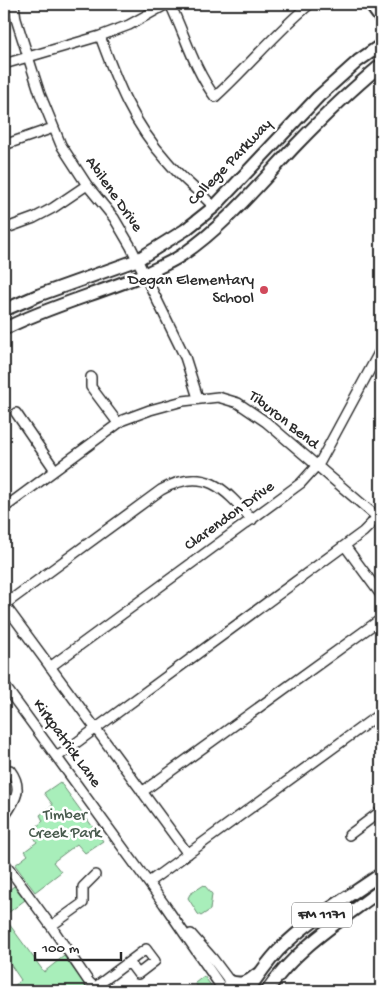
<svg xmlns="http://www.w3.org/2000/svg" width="385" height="995" viewBox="0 0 385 995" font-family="'Gochi Hand',sans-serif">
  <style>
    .green { fill: #a8eeba; stroke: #6a8c72 }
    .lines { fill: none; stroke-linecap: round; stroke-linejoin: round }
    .minor-casing { stroke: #2b2b2b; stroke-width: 12 }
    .major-casing { stroke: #2b2b2b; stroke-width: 15 }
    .minor { stroke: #fff; stroke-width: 9 }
    .major { stroke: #fff; stroke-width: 11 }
    .poi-dot { fill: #d1495b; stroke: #fff; stroke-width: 2 }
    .labels { text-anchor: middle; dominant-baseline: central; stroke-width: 5; stroke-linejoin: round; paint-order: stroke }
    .shield { fill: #fff; stroke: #6b6b6b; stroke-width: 1 }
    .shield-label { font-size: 15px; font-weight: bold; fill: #2b2b2b }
    .street-label { font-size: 16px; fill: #2b2b2b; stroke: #fff }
    .poi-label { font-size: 16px; fill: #2b2b2b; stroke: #fff; text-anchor: end }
    .park-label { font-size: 16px; fill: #4a5c4f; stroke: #fff }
  </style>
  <rect width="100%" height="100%" fill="#fff"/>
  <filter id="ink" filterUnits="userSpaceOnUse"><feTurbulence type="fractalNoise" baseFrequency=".02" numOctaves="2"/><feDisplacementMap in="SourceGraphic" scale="10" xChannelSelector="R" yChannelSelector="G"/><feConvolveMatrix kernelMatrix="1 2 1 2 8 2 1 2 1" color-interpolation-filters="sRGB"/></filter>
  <g filter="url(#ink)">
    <!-- green -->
    <path class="green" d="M60 782 103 841 85 853 77 844 53 862 61 872 35 892 15 865 28 855 25 851 37 842 31 832 43 821 40 815 53 805 44 793Z
      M204 885 212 894 210 910 201 916 198 914 188 898 190 894Z
      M14 886 25 900 4 916V894Z
      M4 917 44 972 64 956 89 990 87 991H12L11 989 21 980 4 955Z
      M204 976 215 991H201L195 983Z"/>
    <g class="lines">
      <defs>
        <path id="minor" d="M14 4 16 19 40 94 61 145 87 185 114 218 131 247 185 357 198 398
          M170 4C185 35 194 69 215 97 248 67 275 33 310 4
          M100 36C118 85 132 122 167 161 181 178 199 191 214 207
          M4 64 100 36 129 25 167 4
          M4 145 53 128
          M4 229 34 218 53 208 87 185
          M91 377V387L118 423
          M16 413 55 470
          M4 508 123 420 150 410 183 401 218 397 238 403 266 422 377 517
          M345 546 381 595
          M4 604 188 854
          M4 605 161 490C205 465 225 489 252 520
          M50 667 301 483 320 462 381 349
          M4 685 164 904 224 991
          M57 757 363 532 371 524 381 510
          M4 770H10C24 789 15 801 4 817
          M142 792 381 619
          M349 835 381 811
          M4 862 51 926 89 982 98 991
          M149 882 381 713
          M51 926 83 903V887L95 875
          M191 934 213 959 237 991
          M94 988 146 949 155 961 138 974 129 962"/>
        <path id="major" d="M370 4 381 19
          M4 310 39 295 137 260 185 230 214 207 318 97 358 61 381 45
          M4 329C49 306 98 294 145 274 157 268 170 263 182 255 226 225 259 184 296 145 323 117 351 90 381 65
          M229 981C240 985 247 983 256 975
          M248 991C257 977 267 963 278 951 308 920 347 898 381 874
          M267 991C296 948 340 921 381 890"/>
      </defs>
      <!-- minor casing -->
      <use href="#minor" class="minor-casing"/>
      <!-- major casing -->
      <use href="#major" class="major-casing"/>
      <!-- minor -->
      <use href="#minor" class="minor"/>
      <!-- major -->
      <use href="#major" class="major"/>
    </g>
  </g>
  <!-- markers -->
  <circle class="poi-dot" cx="264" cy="290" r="5"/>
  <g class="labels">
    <!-- shield labels -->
    <rect class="shield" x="292" y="902.5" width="60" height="25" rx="4"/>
    <g class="shield-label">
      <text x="322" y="915">FM 1171</text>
    </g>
    <!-- street labels -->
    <g class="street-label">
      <text transform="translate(231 163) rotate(-46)">College Parkway</text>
      <text transform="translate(113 195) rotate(55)">Abilene Drive</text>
      <text transform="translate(283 421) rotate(38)">Tiburon Bend</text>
      <text transform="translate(230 517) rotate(-36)">Clarendon Drive</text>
      <text transform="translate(66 744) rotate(54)">Kirkpatrick Lane</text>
    </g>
    <!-- poi labels -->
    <g class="poi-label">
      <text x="254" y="281">Degan Elementary<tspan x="254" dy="18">School</tspan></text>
    </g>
    <!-- park labels -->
    <g class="park-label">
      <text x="65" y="816">Timber<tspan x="65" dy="18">Creek Park</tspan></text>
    </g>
  </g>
  <!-- margin -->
  <rect width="385" height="995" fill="none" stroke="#fff" stroke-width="20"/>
  <rect x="10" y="10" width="365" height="975" fill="none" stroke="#2b2b2b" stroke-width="2" filter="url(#ink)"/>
  <!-- scale -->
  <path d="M35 952v8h86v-8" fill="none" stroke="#2b2b2b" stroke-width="2.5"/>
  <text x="42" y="952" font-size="15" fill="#2b2b2b" stroke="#ffffff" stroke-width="4" paint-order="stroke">100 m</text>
</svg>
